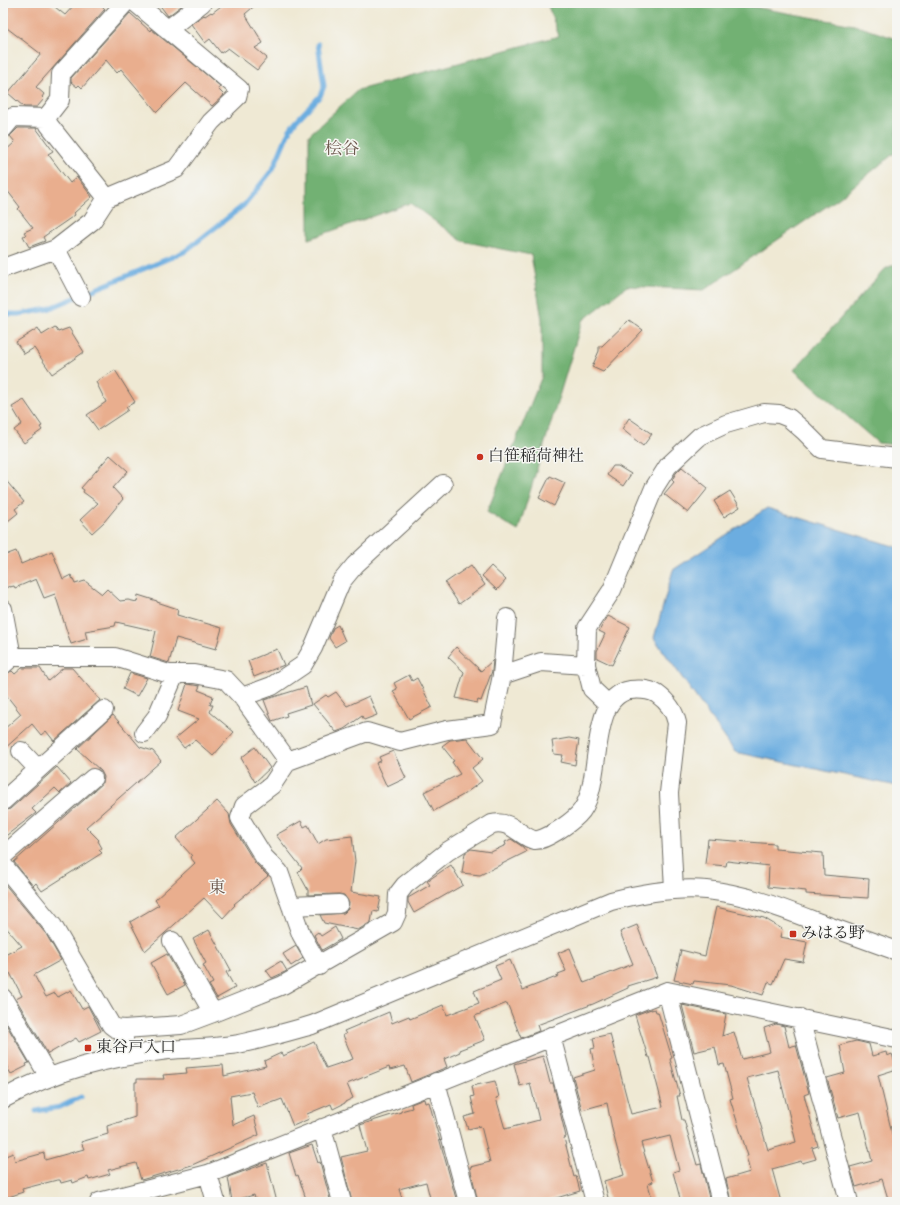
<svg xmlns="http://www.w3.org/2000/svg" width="900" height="1205" viewBox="0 0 900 1205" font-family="Vollkorn,'Noto Serif JP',serif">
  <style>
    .forest { fill: #72b173; stroke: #4e6e4f }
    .water { fill: #6cade0; stroke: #4c6c86 }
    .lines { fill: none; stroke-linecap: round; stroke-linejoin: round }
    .stream { stroke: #6cade0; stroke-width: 5 }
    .building { fill: #e9ae8e; fill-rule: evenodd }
    .minor-casing { stroke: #706e66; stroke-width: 20 }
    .minor { stroke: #fff; stroke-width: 18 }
    .poi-dot { fill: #c8321e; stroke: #f6f6f2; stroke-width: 1.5 }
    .labels { text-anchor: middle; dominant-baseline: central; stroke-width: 3; stroke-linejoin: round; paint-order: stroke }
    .poi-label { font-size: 16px; fill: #2b2b2b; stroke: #f6f6f2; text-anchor: start }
    .neighbourhood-label { font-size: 17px; fill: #6e594e; stroke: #f6f6f2 }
  </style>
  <rect width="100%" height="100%" fill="#f6f6f2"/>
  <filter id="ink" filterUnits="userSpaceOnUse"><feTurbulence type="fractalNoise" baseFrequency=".025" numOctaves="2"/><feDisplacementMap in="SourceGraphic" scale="8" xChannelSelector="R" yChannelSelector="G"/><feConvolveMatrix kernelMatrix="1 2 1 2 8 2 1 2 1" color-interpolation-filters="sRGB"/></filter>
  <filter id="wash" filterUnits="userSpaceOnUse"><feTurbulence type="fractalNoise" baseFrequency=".012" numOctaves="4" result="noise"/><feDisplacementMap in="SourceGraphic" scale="16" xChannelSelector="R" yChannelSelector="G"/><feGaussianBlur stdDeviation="0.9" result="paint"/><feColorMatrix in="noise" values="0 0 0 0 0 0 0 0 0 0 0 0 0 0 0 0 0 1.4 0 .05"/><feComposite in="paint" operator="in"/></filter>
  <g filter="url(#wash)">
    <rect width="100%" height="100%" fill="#efe9d4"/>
    <!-- forest -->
    <path class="forest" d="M547 3H732L854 25 897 39V151L839 198 704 290 627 286 582 321 518 531 487 512 542 376V319L531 255 462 241 410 203 309 239V135L358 90 559 36Z
      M897 263V445L878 443 794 370 885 269Z"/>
    <!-- water -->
    <path class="water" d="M767 508 897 547V786L735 752 654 638 673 570Z"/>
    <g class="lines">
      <!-- stream -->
      <path class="stream" d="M3 314H21L48 309 184 252 244 205 273 169 289 131 296 121 320 96 324 86 318 44
        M36 1111 60 1107 81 1097"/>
    </g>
    <g id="blocks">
      <!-- building -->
      <path class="building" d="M3 3H50L65 15 76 3H99L105 9 36 87 44 94 42 97 44 99 37 107H24L8 93 41 54 3 25Z
        M158 3H185L168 16Z
        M225 3H258L245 14 263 43 255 48 267 58 257 70 228 48 221 53 210 39 205 43 191 24 204 15 205 16 211 12 212 13Z
        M130 13 150 31 151 29 220 86 218 89 224 95 212 106 186 83 157 112 121 69 117 73 106 60 82 88 79 85 77 87 71 82V78Z
        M18 128H36L53 151 48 154 70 183 77 177 92 197 74 213 75 215 43 237 45 241 29 247 23 236 26 235 24 232 33 228 18 209 20 207 3 185V153L15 142 10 136Z
        M629 320 643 330 603 372 592 367 599 351V346H602Z
        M55 327 58 332 69 328 84 352 52 374 34 348 24 354 16 342 38 328 42 335Z
        M115 370 135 402 126 407 128 410 98 430 87 415 106 402 96 382Z
        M24 400 42 426 40 427 42 430 24 443 14 430 22 424 12 407Z
        M629 418 652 434 643 446 622 429Z
        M110 455 128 471 113 488 123 499 104 522 92 533 80 520 98 503 83 492 84 490 81 488Z
        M613 466H618L631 474 623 486 607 475Z
        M682 467 708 488 688 513 664 494 674 482 672 480 676 473Z
        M550 476 565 483 554 506 539 498Z
        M3 477 24 502 15 509 18 513 3 525Z
        M730 491 740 507 724 517 714 501Z
        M16 551 21 564 52 551 63 579 71 575 75 584 85 581 102 594 107 589 120 601 128 600 137 602 138 595 157 601V602L178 609 177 615 222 628 216 649 176 638 169 663 150 657 156 631 116 622 115 626 85 631 87 639 71 644 55 594 44 598 36 579 15 588 14 586 10 587V586L3 589V556Z
        M471 565 485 585 459 604 445 583Z
        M491 566 506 580 497 590 482 576Z
        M608 616 630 627 612 665 597 658V651L605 634 599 631Z
        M338 625 345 641 335 647 329 638 333 628Z
        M456 647 481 671 493 660 492 671 481 701 478 700 477 703 456 698 464 672 448 657Z
        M277 649 284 665 254 677 248 661Z
        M22 668H40L48 681 63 668H72L100 700 54 741 46 731 41 735 32 724 3 750V730L21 714 3 691V675L12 671 15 674Z
        M130 673 147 678 137 696 123 689Z
        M409 675 412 681 417 678 432 707 409 719 393 691 397 689 394 683Z
        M187 684 200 686 198 690 213 696 210 705H213L210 712 234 732 213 756 195 740 184 748 176 738 199 719 178 711Z
        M306 687 311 705 286 713 287 716 272 721 264 700Z
        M336 692 347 706 369 696 377 715 364 720 362 716 344 729 336 732 313 704 326 695 328 697Z
        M113 715 140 747 153 751 161 761 86 827 99 840 98 841 102 848 99 850 102 853 42 891 36 883 33 886 14 862 103 783 104 777 101 771 77 749Z
        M467 738 483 759 472 768 482 781 463 795 434 811 424 792 460 774 452 762 454 761 442 746 450 740Z
        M569 738 579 740 575 765 561 762 563 755 554 754 552 741Z
        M255 747 270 768 255 782 241 758Z
        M393 751 406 778 387 787 376 763 381 761 379 757Z
        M57 767 71 783 60 793 55 788 32 809 36 813 3 838V811L10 809Z
        M217 801 229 814 231 824 255 863 268 876 234 904 235 905 223 918 204 898 145 951 130 922 159 905 155 900 195 863 190 857 192 856 176 838Z
        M301 821 304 827 308 825 318 844 326 839 352 836 355 861 351 892 381 897 378 912 373 911 371 922 358 930 324 923 320 915 344 913 348 909 349 903 344 895 339 894 308 895V890L298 872 302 868 276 835Z
        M511 839 523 847 526 852 480 875 462 873 465 853 471 849 491 852 506 845 505 842Z
        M708 839 775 844V849L823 853 824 875 869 879 868 898 806 894V891L768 887 769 866 727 861 726 866 705 864Z
        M451 865 463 885 414 913 408 902V898L430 885 427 881Z
        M3 882 46 934 61 960 34 975 46 997 55 993 58 997 71 990 82 1009 88 1006 101 1031 79 1042 76 1038 48 1054 16 999 22 996 10 973 3 977V956L22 946 3 924Z
        M716 907 764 918 782 929 780 937 807 942 803 962 784 959 773 984 768 982 763 995 731 985 694 981 693 984 674 980 681 950 705 956Z
        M637 925 657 977 628 986V988L593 1004 537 1025 539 1031 521 1038 507 1003 475 1016 485 1040 459 1050 460 1052 444 1059 447 1067 411 1082 405 1066 390 1070 389 1067 347 1084 353 1098 345 1102V1103L333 1109 331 1104 307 1114 309 1119 293 1126 282 1099 258 1108 252 1092 230 1096 233 1125 254 1116 259 1135 192 1165 141 1180 136 1163 108 1170 110 1174 89 1180 88 1177 73 1183 72 1180 61 1183 60 1180H57L22 1189 23 1192 3 1199V1157L13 1153 15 1161 44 1153 45 1160 84 1149 81 1142 108 1134 107 1126 135 1117V1082H137V1079H164L163 1075 187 1073 186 1068 223 1065 224 1076 266 1066 264 1061 281 1053 283 1056 314 1042 326 1068 353 1059 343 1035 346 1034 344 1031 389 1012 392 1023 409 1016 410 1019 443 1005 447 1015 479 1003 474 991 501 980 495 966 510 960 523 990 559 976 558 974 566 971 558 953 570 948 584 983 633 964 620 932Z
        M335 927 341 939 322 950 314 935 318 932 321 936Z
        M209 930 231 970 226 972 235 988 217 998 209 985 213 983 203 965 206 963 193 939Z
        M296 946 303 958 291 966 283 954Z
        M167 954 185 985 168 994 151 963Z
        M281 961 287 971 272 978 266 970Z
        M682 1005 726 1014 722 1036 734 1032 742 1059 770 1052 764 1028 776 1024 784 1026 789 1047 796 1045 809 1093 804 1095 818 1146 812 1148 816 1159 802 1163 801 1161 772 1169 781 1202H731L726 1179 750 1172 746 1156H748L730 1099 733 1098 724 1064 719 1065 715 1047 694 1052ZM778 1070 796 1142 768 1150 747 1078Z
        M651 1009V1010L655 1009 656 1012H658L672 1058 670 1059 680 1096H677L682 1120H684L697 1165 701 1164 710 1202H681L673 1172 679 1170 670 1136 641 1143 653 1182 648 1184 653 1202H609L604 1181 624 1175 612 1129 607 1103 582 1110 573 1077 595 1070 591 1049 595 1048 593 1038 610 1034 631 1114 663 1107 650 1057H648L635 1015Z
        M3 1019 29 1063 26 1064 27 1066 11 1074 3 1060Z
        M856 1041 869 1044 872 1056 886 1052 887 1056 892 1054 897 1069 878 1075 897 1154V1202H889L882 1179 856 1187 850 1167 872 1161 860 1112 838 1118 827 1078 845 1073 840 1045Z
        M543 1056 550 1083H553L561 1116 566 1137 564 1138 574 1177 576 1176 580 1191 543 1202H478L470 1167 490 1162 481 1126 468 1129 464 1117 475 1114 471 1097 474 1096 472 1086 495 1081 499 1097 496 1098 505 1129 539 1120 530 1083 520 1086 514 1064Z
        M424 1099 425 1103 429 1102 457 1202H431L426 1182 399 1189 403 1202H352L341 1157 367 1151 360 1125 401 1112V1111L412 1108 411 1104Z
        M312 1145 318 1163 320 1162 330 1199 319 1202H307L298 1175 296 1176 289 1153Z
        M267 1163 277 1202H256L254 1195 232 1201 228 1177Z"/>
    </g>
  </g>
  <g filter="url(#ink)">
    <use href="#blocks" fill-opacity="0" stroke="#706e66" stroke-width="1"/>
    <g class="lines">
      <defs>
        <path id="minor" d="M167 30 202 3
          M46 118 49 125 107 198
          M3 129 13 117 46 118 60 100 61 74 125 3
          M56 249 81 297
          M3 268 56 249 92 221 107 198 176 169 211 122 237 97 239 89 136 3
          M3 609 12 657
          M3 665 12 657H115L169 674H194L226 680 242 697 288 761 367 732 400 742 447 730 492 724 502 675 507 618
          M586 665 587 628 612 590 654 488 668 466 700 436 726 424 764 413 779 414 789 418 804 431 822 449 897 458
          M502 675 541 662 586 665 592 689 609 705
          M242 697 272 686 303 665 313 648 341 582 355 565 443 484
          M144 733 157 716 175 674
          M21 751 38 769
          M288 761 272 785 244 806 240 818 264 857 279 872 301 934 319 966
          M3 801 104 710
          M3 856 93 778
          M3 865 53 926 111 1025 115 1028 124 1029V1056
          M291 906 339 904
          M172 941 213 1013
          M667 991 721 1202
          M3 998 49 1077
          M800 1018 849 1202
          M124 1029 181 1025 213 1013 283 985 393 922 397 913 398 894 405 885 448 851 492 824C510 819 521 837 534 840 544 842 570 823 578 815 606 788 585 698 630 690 640 689 648 689 657 694 668 702 674 710 677 723L669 793 674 890
          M551 1036 595 1202
          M436 1082 468 1202
          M3 1099C54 1070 110 1057 168 1050 191 1048 215 1048 238 1044 263 1039 287 1032 312 1025L611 901C642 893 674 887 707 890 746 894 781 908 817 922 844 932 870 941 897 951
          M322 1128 342 1202
          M208 1174 216 1202
          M99 1202 208 1174 667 991 897 1039"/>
      </defs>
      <!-- minor casing -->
      <use href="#minor" class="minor-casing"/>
      <!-- minor -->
      <use href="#minor" class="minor"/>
    </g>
  </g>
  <!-- markers -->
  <g class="poi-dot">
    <circle cx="480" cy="457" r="4"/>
    <rect x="789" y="930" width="8" height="8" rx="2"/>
    <rect x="84" y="1044" width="8" height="8" rx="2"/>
  </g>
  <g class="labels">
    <!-- poi labels -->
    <g class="poi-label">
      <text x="488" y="457">白笹稲荷神社</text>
      <text x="801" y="934">みはる野</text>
      <text x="96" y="1048">東谷戸入口</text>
    </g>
    <!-- neighbourhood labels -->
    <g class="neighbourhood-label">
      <text x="342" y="149">桧谷</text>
      <text x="217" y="888">東</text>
    </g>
  </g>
  <!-- margin -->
  <rect width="900" height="1205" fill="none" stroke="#f6f6f2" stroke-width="16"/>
</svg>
